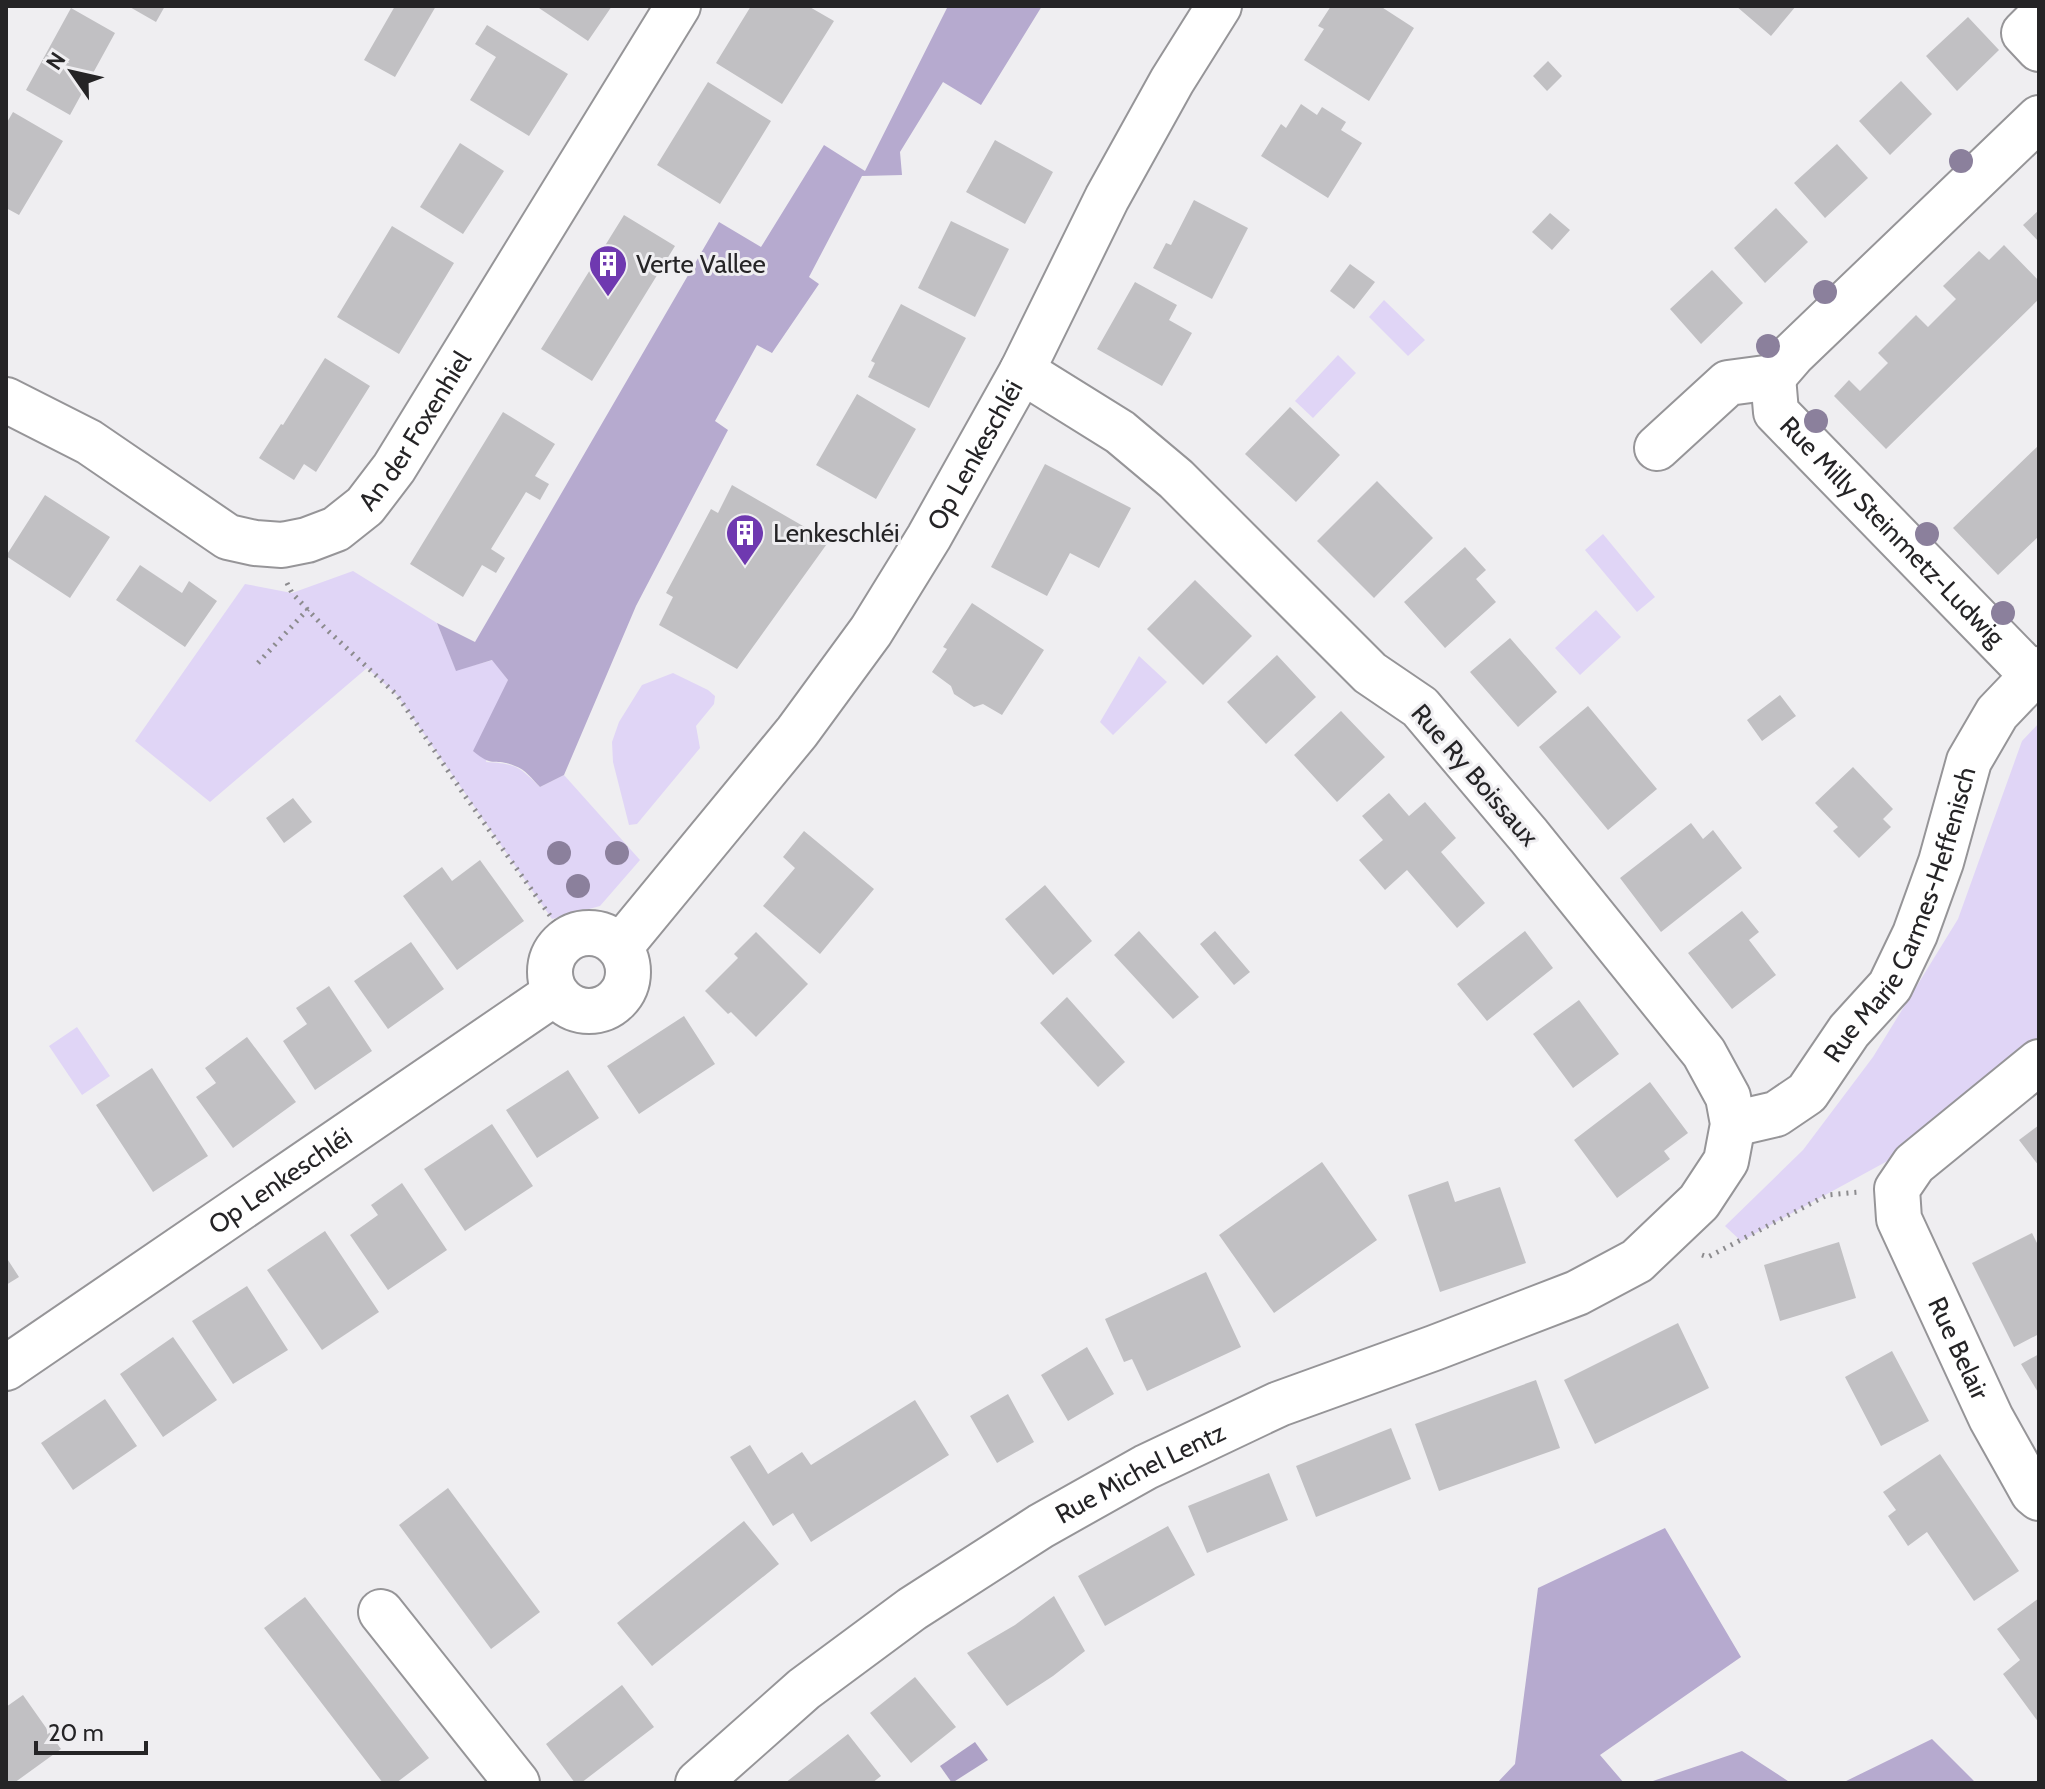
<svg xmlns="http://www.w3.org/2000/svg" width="2045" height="1789" viewBox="0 0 2045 1789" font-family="Cabin,sans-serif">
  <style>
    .green { fill: #e0d5f6 }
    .forest { fill: #b6aacf }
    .water { fill: #ada1c6 }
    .building { fill: #c1c0c3 }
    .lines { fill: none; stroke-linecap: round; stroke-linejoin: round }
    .minor-casing { stroke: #969598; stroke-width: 48 }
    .path { stroke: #8c8b8e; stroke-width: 5; stroke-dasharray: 2 6; stroke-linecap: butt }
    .minor { stroke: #fff; stroke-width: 44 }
    .tree { fill: #8b809c }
    .labels { text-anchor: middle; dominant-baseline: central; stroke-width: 6; stroke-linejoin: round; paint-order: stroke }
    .poi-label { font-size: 26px; fill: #252426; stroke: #efeef1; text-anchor: start }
    .street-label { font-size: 26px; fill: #252426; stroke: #efeef1 }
  </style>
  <rect width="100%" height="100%" fill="#efeef1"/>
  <!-- green -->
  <path class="green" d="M1384 300 1425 340 1408 356 1369 317Z
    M1338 355 1356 373 1313 418 1295 401Z
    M1603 534 1655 597 1637 612 1585 550Z
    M353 571 437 623 456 670 493 660 508 680 486 762C517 764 518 766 540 787L564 775 640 860 600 906 552 919 397 695 367 668 210 802 135 741 245 584 292 593Z
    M1596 610 1621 637 1580 675 1555 648Z
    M1139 656 1167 682 1113 735 1100 722Z
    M673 673 708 690 715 696 714 704 696 726 700 748 637 824 629 825 613 762 612 742 619 722 642 685Z
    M2039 723V1040L1904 1152 1741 1241 1725 1226 1803 1150 1873 1057 1958 919 2022 741Z
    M77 1027 110 1076 82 1095 49 1046Z"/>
  <!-- forest -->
  <path class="forest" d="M948 6H1042L981 105 943 82 900 152 902 175 862 176 809 277 819 284 772 353 757 345 715 421 728 430 636 606 564 775 540 787C533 780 525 769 515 766 495 757 494 769 473 751L508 680 492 660 456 671 437 623 475 642 719 222 761 247 824 145 865 171Z
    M1665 1528 1741 1657 1600 1755 1624 1783H1497L1515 1764 1538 1588Z
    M1932 1739 1976 1783H1842Z
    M1742 1751 1791 1783H1647Z"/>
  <!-- water -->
  <path class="water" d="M975 1742 988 1760 952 1783 940 1766Z"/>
  <!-- building -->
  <path class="building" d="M128 6H165L156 22Z
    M395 6H436L395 77 364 60Z
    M536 6H612L588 41Z
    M751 6H808L834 21 782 104 716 63Z
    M1331 6H1380L1414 28 1369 101 1304 60 1324 29 1318 26Z
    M1736 6H1796L1771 36Z
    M71 8 115 33 70 115 26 90Z
    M1968 17 1999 50 1957 91 1926 56Z
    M487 25 568 74 529 136 470 100 496 57 475 44Z
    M1548 61 1562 76 1547 91 1533 76Z
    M1901 81 1932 114 1890 155 1859 121Z
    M708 82 771 121 720 204 657 165Z
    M1301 104 1317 115 1322 107 1346 122 1341 130 1362 143 1328 198 1261 156 1281 124 1286 128Z
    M13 112 63 141 19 215 6 208V124Z
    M995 140 1053 172 1025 224 966 192Z
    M460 143 504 171 463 234 420 207Z
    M1837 144 1868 178 1825 218 1794 183Z
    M1194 200 1248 228 1212 299 1153 268 1166 243 1171 245Z
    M1776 208 1808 242 1765 283 1734 248Z
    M2039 210V242L2023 225Z
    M1550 213 1570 230 1552 250 1532 232Z
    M624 215 675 246 592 381 541 349Z
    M951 221 1009 249 975 317 918 288Z
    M392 226 454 263 399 354 337 317Z
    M2004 245 2039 281V299L1886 449 1834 396 1849 380 1860 391 1888 363 1878 353 1916 315 1928 327 1956 299 1943 286 1979 251 1989 260Z
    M1350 264 1375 282 1354 309 1330 291Z
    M1712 270 1743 303 1701 344 1670 309Z
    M1135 282 1177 305 1169 320 1192 333 1162 386 1097 349Z
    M901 304 966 338 929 408 868 377 875 363 871 361Z
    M325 358 370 386 316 472 304 464 294 480 259 458 281 424 283 425Z
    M857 394 916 429 876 499 816 465Z
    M1290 407 1340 455 1296 502 1245 454Z
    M503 412 555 444 535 476 549 484 540 500 526 492 491 549 505 558 496 573 482 565 463 597 410 564Z
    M2039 445V536L1998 575 1953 528Z
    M1045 464 1131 508 1099 568 1070 553 1047 596 991 567Z
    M1377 481 1433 538 1374 598 1317 541Z
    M732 485 829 541 737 669 659 625 673 597 666 593 711 509 718 513Z
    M45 495 110 537 70 598 6 556Z
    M1465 547 1486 570 1476 579 1496 602 1445 648 1404 602Z
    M140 565 182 593 189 581 217 601 185 647 116 600Z
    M1195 580 1252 636 1203 685 1147 629Z
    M972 603 1044 650 1002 715 983 704 974 707 954 694 951 686 932 672 947 649 943 647Z
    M1510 638 1557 692 1518 727 1470 672Z
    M1277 655 1316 697 1266 744 1227 702Z
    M1780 695 1796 716 1762 741 1747 720Z
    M1588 706 1657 789 1608 830 1539 747Z
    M1341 711 1385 757 1337 802 1294 755Z
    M1853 767 1893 809 1883 819 1891 827 1859 858 1833 831 1838 827 1815 803Z
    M1389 793 1409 816 1425 802 1456 838 1441 852 1485 903 1457 928 1407 870 1385 890 1359 860 1383 840 1362 816Z
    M293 798 312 822 284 843 266 818Z
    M1691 823 1703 839 1713 830 1742 868 1661 932 1620 878Z
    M804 831 874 889 820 954 763 906 795 868 783 857Z
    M480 860 524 921 457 970 403 896 442 867 452 881Z
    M1045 885 1092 941 1053 975 1005 919Z
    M1742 911 1759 932 1749 940 1776 975 1732 1009 1688 953Z
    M1139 931 1199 997 1173 1019 1114 955Z
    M1215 931 1250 972 1234 985 1200 944Z
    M1525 931 1553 968 1487 1021 1457 984Z
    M756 932 808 984 756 1037 731 1012 728 1014 705 991 738 958 734 954Z
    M411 942 444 989 388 1029 354 981Z
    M329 986 372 1051 315 1090 283 1041 307 1024 296 1008Z
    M1067 997 1125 1062 1098 1087 1040 1023Z
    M1579 1000 1619 1054 1573 1088 1533 1034Z
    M684 1016 715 1064 639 1114 607 1066Z
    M247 1037 296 1102 233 1148 196 1097 216 1083 205 1068Z
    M152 1068 208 1156 153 1192 96 1105Z
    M568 1070 599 1118 537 1158 506 1110Z
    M1650 1082 1688 1133 1664 1151 1670 1159 1617 1198 1574 1140Z
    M492 1124 533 1186 465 1231 424 1169Z
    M2039 1125V1166L2019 1140Z
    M1322 1162 1377 1240 1274 1313 1219 1235Z
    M1448 1181 1455 1202 1500 1187 1526 1263 1440 1292 1408 1195Z
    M402 1183 447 1250 388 1290 350 1235 378 1215 371 1205Z
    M325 1231 379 1312 322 1350 267 1270Z
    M2032 1233 2039 1247V1334L2014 1347 1972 1263Z
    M1839 1242 1856 1298 1780 1321 1764 1265Z
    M6 1257 19 1277 6 1285Z
    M1206 1272 1241 1347 1147 1391 1132 1359 1124 1362 1105 1319Z
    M247 1286 288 1350 233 1384 192 1321Z
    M1678 1323 1709 1388 1595 1444 1564 1380Z
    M173 1337 217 1400 163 1437 120 1374Z
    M1087 1347 1114 1394 1068 1421 1041 1375Z
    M1892 1351 1929 1421 1881 1446 1845 1377Z
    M2039 1354V1394L2021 1364Z
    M1536 1380 1560 1448 1439 1491 1415 1424Z
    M1008 1394 1034 1442 997 1463 970 1416Z
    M105 1399 137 1446 73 1490 41 1443Z
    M915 1400 949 1455 811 1542 793 1513 773 1526 730 1457 750 1445 768 1474 802 1452 811 1465Z
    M1391 1428 1411 1479 1316 1517 1296 1466Z
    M1940 1454 2019 1571 1974 1601 1927 1532 1908 1546 1888 1516 1896 1510 1883 1492Z
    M1269 1473 1288 1520 1207 1553 1188 1506Z
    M448 1488 540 1612 491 1649 399 1525Z
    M744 1521 779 1564 652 1666 617 1623Z
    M1168 1526 1195 1575 1105 1626 1078 1576Z
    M1054 1596 1085 1651 1053 1676 1007 1706 967 1653 1015 1625Z
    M305 1597 429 1758 396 1783H383L264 1628Z
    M2039 1598V1723L2003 1674 2020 1660 1997 1629Z
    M915 1677 956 1727 911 1763 870 1713Z
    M622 1685 654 1727 581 1783H575L546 1744Z
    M23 1695 61 1749 14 1783H6V1707Z
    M848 1734 881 1776 872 1783H785Z"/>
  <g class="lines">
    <defs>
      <g id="minor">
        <path d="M2039 18 2024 33 2039 49"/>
        <path id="s1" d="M1773 377 1776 412 2032 675"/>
        <path id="s2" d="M6 400 89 442 228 537 255 543 282 545 307 540 336 529 365 506 394 468 678 6"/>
        <path d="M1657 448 1728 383 1773 377 1792 355 2039 118"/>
        <circle cx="589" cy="972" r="39"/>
        <path id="s3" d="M620 947 797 732 871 631 929 537 1022 371 1107 198 1172 81 1219 6"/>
        <path id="s4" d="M2039 1062 1914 1164 1897 1189 1899 1219 1991 1418 2033 1493 2039 1498"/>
        <path id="s5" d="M1733 1124 1776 1114 1807 1093 1849 1031 1890 986 1915 934 1941 862 1969 761 1997 713 2039 669"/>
        <path id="s6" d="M6 1368 555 993"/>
        <path d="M381 1612 517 1783"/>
        <path id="s7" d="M698 1783 804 1689 912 1609 1041 1526 1146 1467 1279 1404 1434 1348 1577 1293 1637 1261 1699 1202 1726 1161 1733 1124 1728 1097 1704 1053 1529 836 1420 707 1370 673 1176 479 1120 432 1022 371"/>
      </g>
    </defs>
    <!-- minor casing -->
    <use href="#minor" class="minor-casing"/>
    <!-- path -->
    <path class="path" d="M287 583 292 593 325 628 397 695 465 796 556 924
      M258 663 308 609
      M1702 1255 1708 1257 1827 1195 1860 1192"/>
    <!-- minor -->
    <use href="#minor" class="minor"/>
  </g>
  <!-- trees -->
  <g class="tree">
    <circle cx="1961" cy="161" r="12"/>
    <circle cx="1825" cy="292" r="12"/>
    <circle cx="1768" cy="346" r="12"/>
    <circle cx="1816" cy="421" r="12"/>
    <circle cx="1927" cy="534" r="12"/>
    <circle cx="2003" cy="613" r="12"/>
    <circle cx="559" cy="853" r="12"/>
    <circle cx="617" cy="853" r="12"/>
    <circle cx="578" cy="886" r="12"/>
  </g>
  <!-- icons -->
  <defs>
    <symbol id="building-pin" viewBox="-11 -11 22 30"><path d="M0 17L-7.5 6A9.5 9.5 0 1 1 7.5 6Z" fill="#6f39b0" stroke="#efeef1"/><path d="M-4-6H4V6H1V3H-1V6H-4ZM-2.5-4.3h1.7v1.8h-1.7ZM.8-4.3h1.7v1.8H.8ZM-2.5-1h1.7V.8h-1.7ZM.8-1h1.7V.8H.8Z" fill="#fff"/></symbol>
  </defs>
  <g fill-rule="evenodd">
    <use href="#building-pin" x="586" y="242" width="44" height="60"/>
    <use href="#building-pin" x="723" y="511" width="44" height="60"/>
  </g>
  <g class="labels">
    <!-- poi labels -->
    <g class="poi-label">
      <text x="636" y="264">Verte Vallee</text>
      <text x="773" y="533">Lenkeschléi</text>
    </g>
    <!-- street labels -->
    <g class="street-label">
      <text stroke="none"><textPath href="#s2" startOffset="500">An der Foxenhiel</textPath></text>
      <text stroke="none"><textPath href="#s3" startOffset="608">Op Lenkeschléi</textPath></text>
      <text stroke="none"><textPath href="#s1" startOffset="202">Rue Milly Steinmetz-Ludwig</textPath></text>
      <text transform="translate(1475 775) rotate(49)">Rue Ry Boissaux</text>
      <text stroke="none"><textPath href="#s5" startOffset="286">Rue Marie Carmes-Heffenisch</textPath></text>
      <text stroke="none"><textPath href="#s6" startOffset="332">Op Lenkeschléi</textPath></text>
      <text stroke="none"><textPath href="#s4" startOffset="364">Rue Belair</textPath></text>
      <text stroke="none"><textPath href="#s7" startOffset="542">Rue Michel Lentz</textPath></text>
    </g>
  </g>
  <!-- border -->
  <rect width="2045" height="1789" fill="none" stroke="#252426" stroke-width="16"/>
  <!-- north arrow -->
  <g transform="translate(72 72) rotate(304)" stroke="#efeef1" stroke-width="6" paint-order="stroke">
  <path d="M0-6L14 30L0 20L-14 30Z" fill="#252426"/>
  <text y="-12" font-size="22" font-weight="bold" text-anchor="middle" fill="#252426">N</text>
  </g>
  <!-- scale -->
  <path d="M36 1741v12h110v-12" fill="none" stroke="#252426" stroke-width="4"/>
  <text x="48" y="1741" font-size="24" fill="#252426" stroke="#efeef1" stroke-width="6" paint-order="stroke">20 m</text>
</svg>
